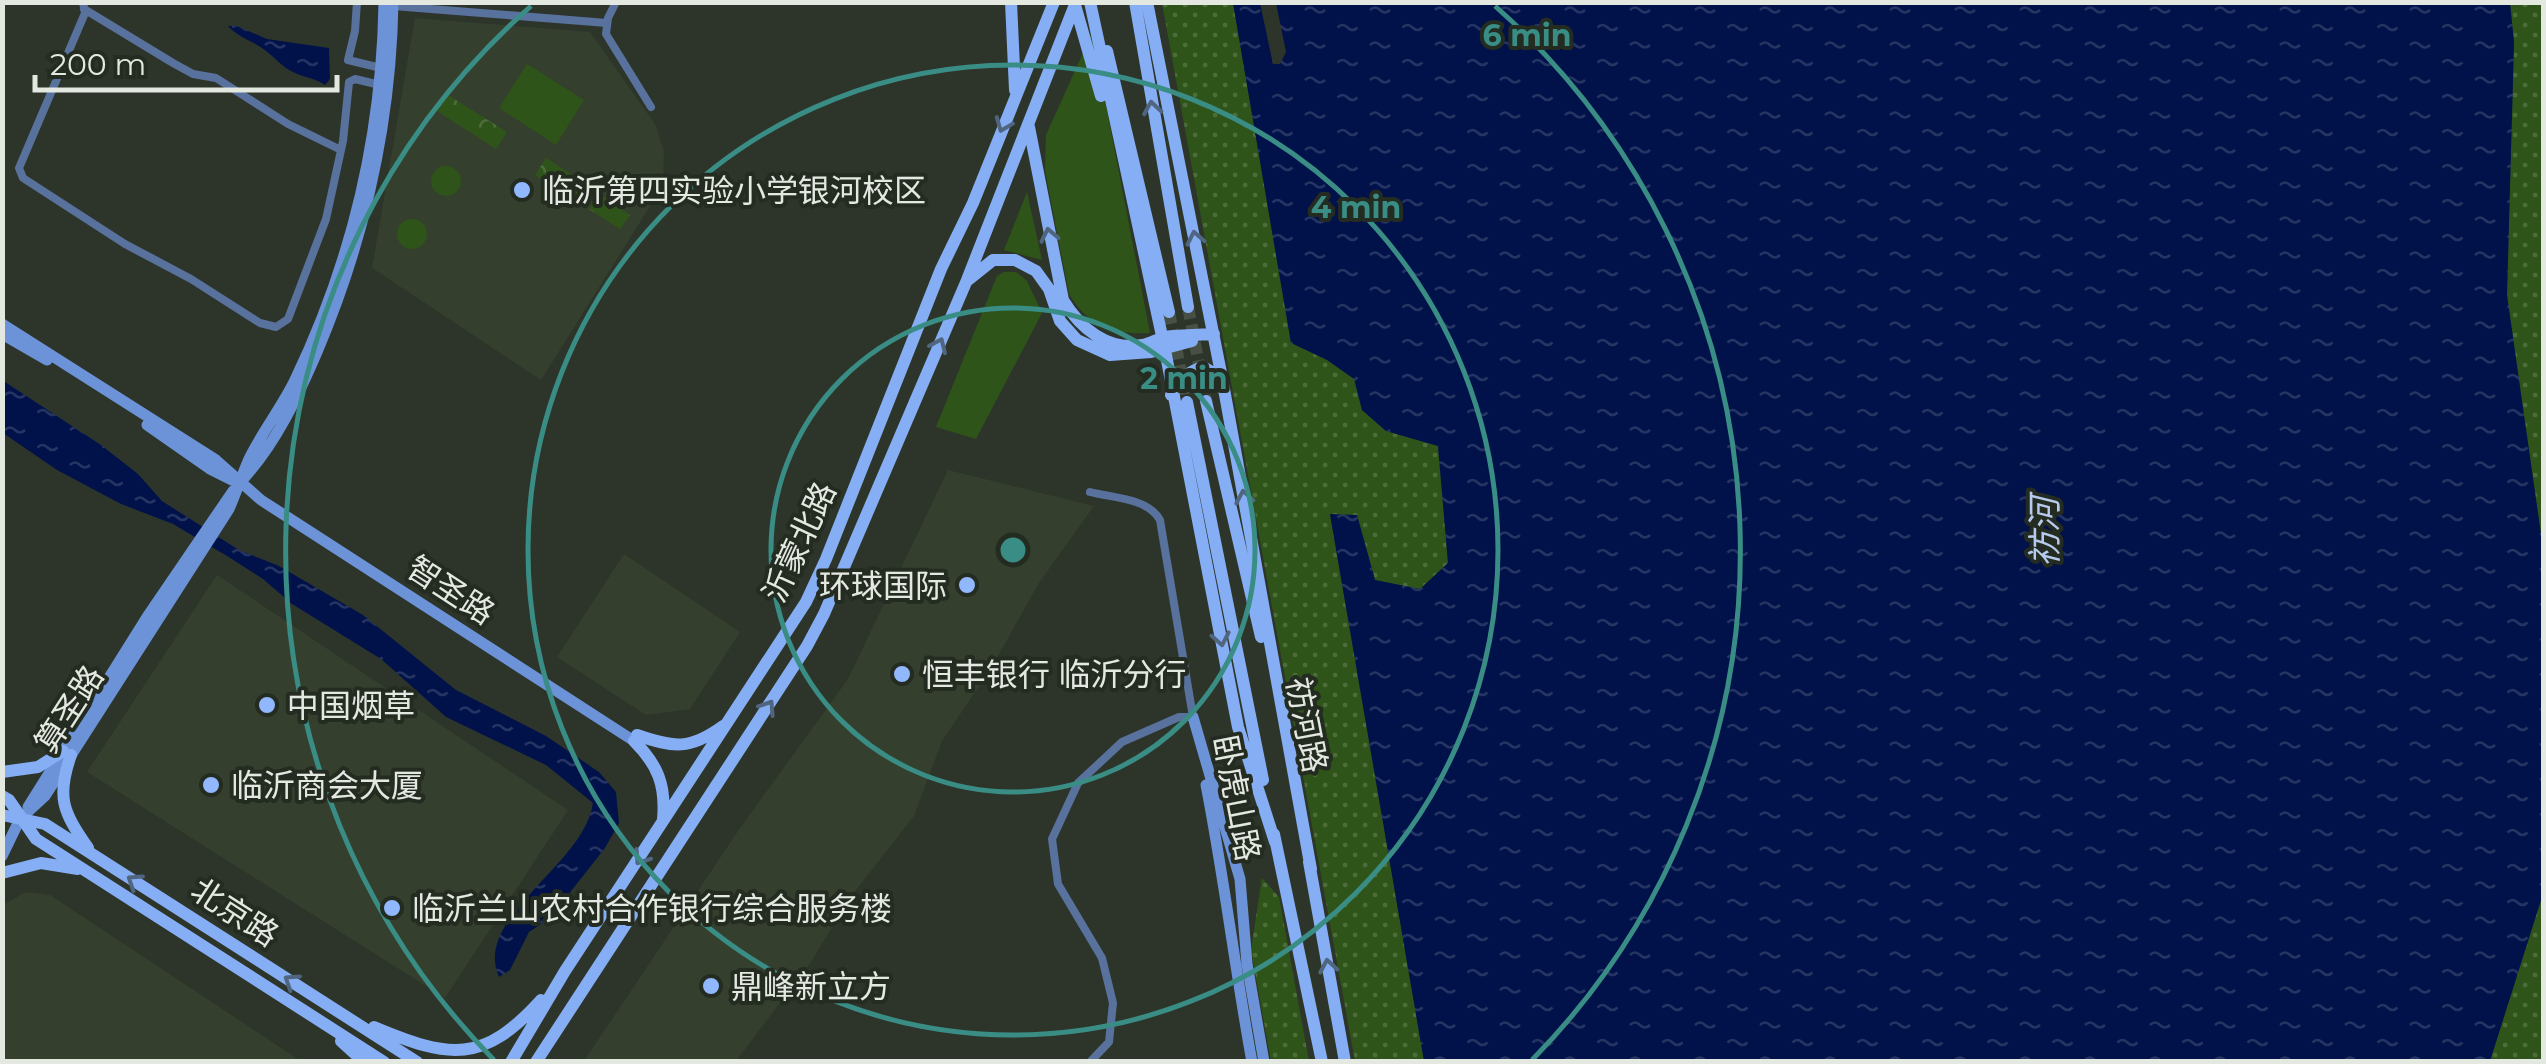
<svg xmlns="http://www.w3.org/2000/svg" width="2546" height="1064" viewBox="0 0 2546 1064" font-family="Montserrat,'Noto Sans SC',sans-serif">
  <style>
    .built { fill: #343f2e }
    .grass { fill: #2f5419 }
    .forest { fill: url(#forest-crowns) }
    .park { fill: url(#park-dots) }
    .water { fill: url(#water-ripples) }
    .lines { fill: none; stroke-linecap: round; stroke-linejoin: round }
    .primary-tunnel { stroke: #485045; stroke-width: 12; stroke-dasharray: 12 6; stroke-linecap: butt }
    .street { stroke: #58719d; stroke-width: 8 }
    .secondary { stroke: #6c92d8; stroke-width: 11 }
    .primary { stroke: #86aef5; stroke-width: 12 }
    .oneway { stroke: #506680 }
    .ring { fill: none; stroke: #398d85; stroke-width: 5 }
    .poi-dot { fill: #91b8fd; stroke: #242b20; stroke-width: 4 }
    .labels { text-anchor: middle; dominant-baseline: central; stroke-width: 8; stroke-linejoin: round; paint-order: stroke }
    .poi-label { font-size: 32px; fill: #e3e8e1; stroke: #242b20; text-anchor: start }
    .street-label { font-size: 32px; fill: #e3e8e1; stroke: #242b20 }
    .water-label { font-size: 35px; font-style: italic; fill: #b6caed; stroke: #242b20 }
    .centre { fill: #398d85; stroke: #242b20; stroke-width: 5 }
    .ring-label { font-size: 30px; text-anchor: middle; font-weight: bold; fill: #398d85; stroke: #242b20; stroke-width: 8; stroke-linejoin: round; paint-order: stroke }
  </style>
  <defs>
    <pattern id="forest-crowns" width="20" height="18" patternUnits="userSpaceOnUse" patternTransform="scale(2.5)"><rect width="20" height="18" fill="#2f5419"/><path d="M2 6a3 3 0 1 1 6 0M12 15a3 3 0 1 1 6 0" fill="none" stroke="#4d6d3a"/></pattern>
    <pattern id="park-dots" width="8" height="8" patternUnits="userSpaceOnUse" patternTransform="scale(2.5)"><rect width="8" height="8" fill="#2f5419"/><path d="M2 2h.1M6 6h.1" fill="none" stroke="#4d6d3a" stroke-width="1.8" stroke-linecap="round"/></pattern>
    <pattern id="water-ripples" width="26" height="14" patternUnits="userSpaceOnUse" patternTransform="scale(2.5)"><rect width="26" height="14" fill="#001249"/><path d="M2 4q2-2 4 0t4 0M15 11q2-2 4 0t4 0" fill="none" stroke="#253463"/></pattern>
  </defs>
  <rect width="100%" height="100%" fill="#2d352a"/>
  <!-- built -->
  <path class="built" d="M415 18 590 32 655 124 664 151 663 178 652 203 541 380 372 268Z
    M948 470 1094 506 1039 583 990 670 942 741 914 816 849 899 811 962 736 1061H584L738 831 848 679Z
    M624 554 740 632 690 709 646 715 557 657Z
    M217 575 568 810 445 998 87 772Z
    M26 892 50 895 301 1061H3V905Z"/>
  <!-- grass -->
  <path class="grass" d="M1092 33 1150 333C1114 335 1088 326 1069 294L1045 171 1046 135Z
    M527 64 584 100 556 145 499 108Z
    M431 181a15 15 0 1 1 30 0a15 15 0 1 1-30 0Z
    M1027 192 1042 260 1004 250Z
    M397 234a15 15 0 1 1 30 0a15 15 0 1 1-30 0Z
    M1004 272H1016L1027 281 1042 313 976 439 936 427 997 276Z"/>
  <!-- forest -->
  <path class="forest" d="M448 95 507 132 496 149 437 111Z
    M546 158 592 188 581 205 535 175Z
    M599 194 630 215 620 229 589 209Z"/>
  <!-- park -->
  <path class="park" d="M1162 3H1233L1291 342 1327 360 1355 379 1362 410 1386 431 1438 446 1448 563 1420 589 1375 580 1357 515H1330L1424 1061H1355Z
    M2510 3H2543V555L2507 296 2514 42Z
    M1262 878 1279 897 1309 1061H1271L1251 950Z
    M2543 891V1061H2490Z"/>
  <!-- water -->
  <path class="water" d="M1233 3H1260L1273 64H1280L1286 52 1276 3H2510L2514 42 2507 295 2544 555V891L2490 1061H1424L1330 514 1357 515 1375 580 1420 589 1448 563 1438 446 1386 431 1362 410 1354 379 1327 360 1291 343Z
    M228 26H237L267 39 329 48 330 79 325 85C315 78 306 78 295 73 281 67 274 56 262 48 250 40 238 37 228 26Z
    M2 380 101 445 138 474 162 501 239 550 279 566 363 615 456 690 546 736 599 772 616 792 619 823 605 848 550 918 529 932 510 970 499 977C472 917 584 866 593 803L546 765 446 717 381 659 292 604 263 579 227 556 173 524 121 504 57 470 3 433Z"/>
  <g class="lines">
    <!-- primary-tunnel -->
    <path class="primary-tunnel" d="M1188 307 1206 401
      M1169 312 1187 402"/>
    <!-- street -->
    <path class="street" d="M83 2 85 13 19 168 23 178 125 244 191 279 260 323 276 327 288 319 326 219 343 141 349 82 355 79 380 85
      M357 2 355 31 348 60 381 68
      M616 2 608 18 606 34 651 107
      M393 6 607 23
      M84 9 173 63 193 74 216 78 288 124 341 150
      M1090 492C1113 498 1148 498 1160 520L1193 717H1179L1122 742 1078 783 1052 839 1058 884 1102 958 1113 1003 1109 1042 1090 1062"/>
    <!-- secondary -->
    <path class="secondary" d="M2 324 216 460 261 500 634 741
      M2 334 47 360
      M147 425 210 469 232 480
      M245 477C277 441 298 396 317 352 365 239 391 125 393 2
      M1193 717 1240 879 1247 964 1264 1062
      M1206 785C1224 877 1235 969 1252 1062
      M28 807 149 614 233 491
      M2 856 20 819 45 796 229 509C236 493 242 475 249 459 262 432 282 407 295 380 352 261 382 134 384 2"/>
    <!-- primary -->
    <path class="primary" d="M1011 2 1015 90
      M1090 2 1165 350 1238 727 1275 842
      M1135 2 1188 307
      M1147 2 1222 378 1311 869
      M1075 5 1101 96
      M1107 51 1169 312
      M1029 127 1063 300C1080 328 1107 351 1142 345 1150 344 1157 339 1165 337 1181 335 1198 335 1214 334
      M968 280 993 260H1015L1036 271 1049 289 1060 321 1077 340 1110 355 1151 352 1192 341
      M1171 395C1181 381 1185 372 1203 367L1222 378
      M1206 401 1261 637
      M1187 402 1263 780
      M637 735C674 748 690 750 723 726
      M634 741C658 765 666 785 663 820
      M71 755C56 797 63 812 88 848
      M2 772 38 767 63 751
      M2 796 9 800 36 839 384 1062
      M2 815 45 824 417 1062
      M1274 834 1322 1062
      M1309 862 1345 1062
      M2 873 41 863 78 869
      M374 1027C450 1059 483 1064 541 1000
      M341 1041 364 1062
      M511 1062 565 971 806 602 826 559 941 269 973 203 1054 2
      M536 1062 807 646 824 614 967 280 1076 2"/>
  </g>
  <!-- one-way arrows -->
  <defs><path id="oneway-chevron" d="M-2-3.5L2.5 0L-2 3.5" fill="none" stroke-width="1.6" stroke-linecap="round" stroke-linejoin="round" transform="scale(2.5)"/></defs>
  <g class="oneway">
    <use href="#oneway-chevron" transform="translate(1152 108) rotate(-99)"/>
    <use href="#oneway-chevron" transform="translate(1003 125) rotate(112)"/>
    <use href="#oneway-chevron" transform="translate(1049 235) rotate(-102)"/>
    <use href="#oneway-chevron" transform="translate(1195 238) rotate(-101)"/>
    <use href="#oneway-chevron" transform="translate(939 345) rotate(-66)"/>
    <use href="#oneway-chevron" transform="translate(1244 497) rotate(-100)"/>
    <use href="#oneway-chevron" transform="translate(1221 639) rotate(79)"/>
    <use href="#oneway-chevron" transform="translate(768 707) rotate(-57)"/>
    <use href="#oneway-chevron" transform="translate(641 858) rotate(124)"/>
    <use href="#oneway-chevron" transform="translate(134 881) rotate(-147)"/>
    <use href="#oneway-chevron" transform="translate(1328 966) rotate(-100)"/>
    <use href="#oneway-chevron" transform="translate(291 981) rotate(-147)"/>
  </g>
  <!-- distance rings -->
  <g class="ring">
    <circle cx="1013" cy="550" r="242"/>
    <circle cx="1013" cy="550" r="485"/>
    <path d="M494 1060A727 727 0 0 1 531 6M1495 6A727 727 0 0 1 1532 1060"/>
  </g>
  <!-- markers -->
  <g class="poi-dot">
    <circle cx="522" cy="190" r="10"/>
    <circle cx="967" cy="585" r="10"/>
    <circle cx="902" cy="674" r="10"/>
    <circle cx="267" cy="705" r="10"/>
    <circle cx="211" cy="785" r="10"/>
    <circle cx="392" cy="908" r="10"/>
    <circle cx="711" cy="986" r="10"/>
  </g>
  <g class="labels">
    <!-- poi labels -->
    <g class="poi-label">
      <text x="542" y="190">临沂第四实验小学银河校区</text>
      <text x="947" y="585" text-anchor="end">环球国际</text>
      <text x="922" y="674">恒丰银行 临沂分行</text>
      <text x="287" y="705">中国烟草</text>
      <text x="231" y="785">临沂商会大厦</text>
      <text x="412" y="908">临沂兰山农村合作银行综合服务楼</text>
      <text x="731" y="986">鼎峰新立方</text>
    </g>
    <!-- street labels -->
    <g class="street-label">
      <text transform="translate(799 542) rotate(-65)">沂蒙北路</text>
      <text transform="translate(451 590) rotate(33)">智圣路</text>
      <text transform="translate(69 709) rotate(-57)">算圣路</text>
      <text transform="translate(1307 725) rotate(79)">祊河路</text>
      <text transform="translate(1237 798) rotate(79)">卧虎山路</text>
      <text transform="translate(235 912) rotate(33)">北京路</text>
    </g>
    <!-- water labels -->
    <g class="water-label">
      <text transform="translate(2044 532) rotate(-90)">祊河</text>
    </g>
  </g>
  <circle cx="1013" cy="550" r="15" class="centre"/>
  <g class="ring-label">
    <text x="1527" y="46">6 min</text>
    <text x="1356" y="218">4 min</text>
    <text x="1184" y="389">2 min</text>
  </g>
  <!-- border -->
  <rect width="2546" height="1064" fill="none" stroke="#e3e8e1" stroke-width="10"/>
  <!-- scale -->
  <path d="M35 75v15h302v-15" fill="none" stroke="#e3e8e1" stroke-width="5"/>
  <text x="50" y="75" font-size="30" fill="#e3e8e1" stroke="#242b20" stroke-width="8" paint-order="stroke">200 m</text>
</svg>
